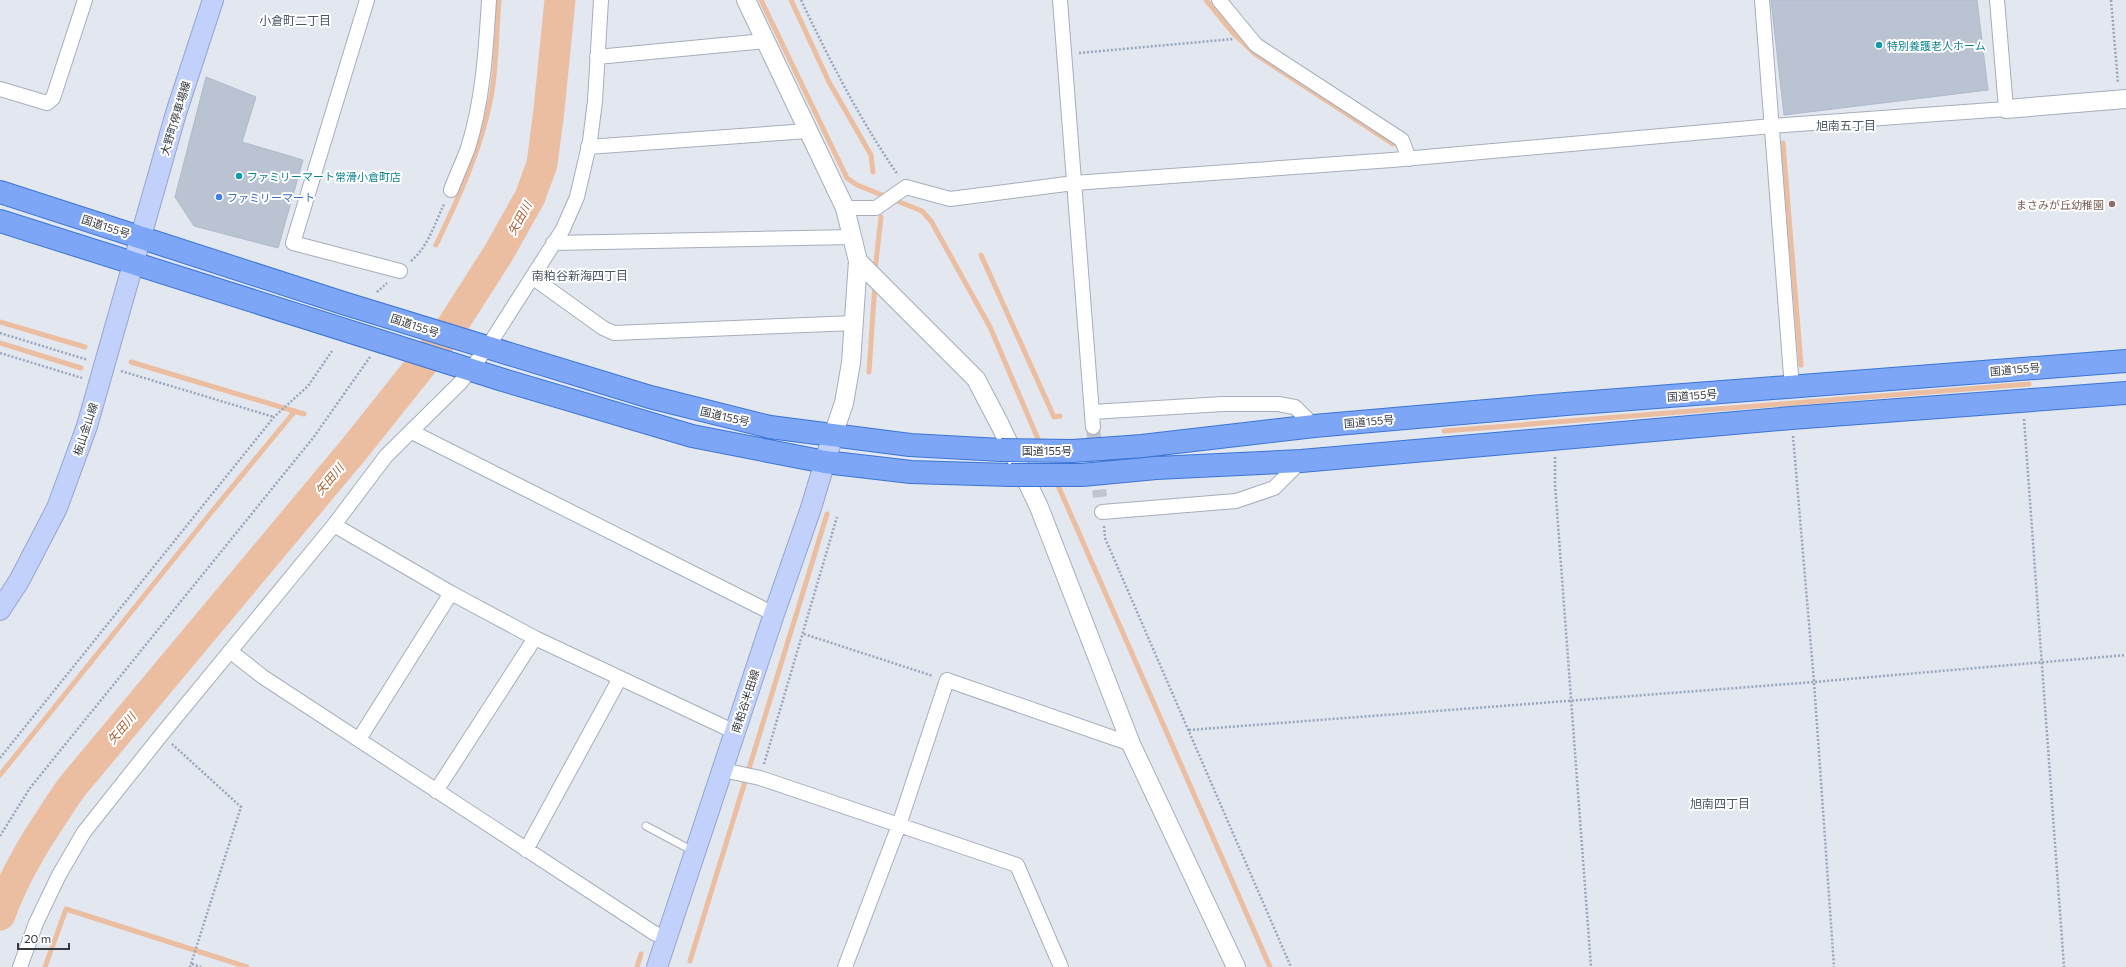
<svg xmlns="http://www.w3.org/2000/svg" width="2126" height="967" viewBox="0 0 2126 967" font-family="Commissioner,'Noto Sans JP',sans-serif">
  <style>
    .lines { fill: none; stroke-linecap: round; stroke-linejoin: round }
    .stream { stroke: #ebbea1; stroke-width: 5 }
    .river { stroke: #ebbea1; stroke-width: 31 }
    .building { fill: #b9c3d1; stroke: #adb9cc }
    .minor-tunnel { stroke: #c0c4cd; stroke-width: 14; stroke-dasharray: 14 7; stroke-linecap: butt }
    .service-casing { stroke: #a6aebb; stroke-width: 9 }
    .minor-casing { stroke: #a6aebb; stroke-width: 16 }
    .tertiary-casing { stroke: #a6aebb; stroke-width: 20 }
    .secondary-casing { stroke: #95a5ce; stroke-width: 22 }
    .trunk-casing { stroke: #3a75d4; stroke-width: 24 }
    .path { stroke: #98a6bc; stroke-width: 2.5; stroke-dasharray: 2 2; stroke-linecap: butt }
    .service { stroke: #fff; stroke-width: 7 }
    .minor { stroke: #fff; stroke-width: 14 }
    .tertiary { stroke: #fff; stroke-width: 18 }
    .secondary { stroke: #c2d1fb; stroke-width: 20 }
    .trunk { stroke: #7ea6f7; stroke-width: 22 }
    .trunk-bridge-casing { stroke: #3a75d4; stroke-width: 24; stroke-linecap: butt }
    .trunk-bridge { stroke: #7ea6f7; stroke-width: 22 }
    .culture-dot { fill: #0f9aa8; stroke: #fff; stroke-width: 1.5 }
    .shop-dot { fill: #3f7fe0; stroke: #fff; stroke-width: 1.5 }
    .education-dot { fill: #8d6e63; stroke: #fff; stroke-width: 1.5 }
    .labels { text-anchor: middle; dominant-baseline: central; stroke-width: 4; stroke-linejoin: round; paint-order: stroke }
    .culture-label { font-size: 11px; fill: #0d838f; stroke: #fff; text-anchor: start }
    .street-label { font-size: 11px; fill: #343942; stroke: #fff }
    .shop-label { font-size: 11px; fill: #366cbe; stroke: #fff; text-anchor: start }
    .education-label { font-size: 11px; fill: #785e54; stroke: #fff; text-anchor: end }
    .neighbourhood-label { font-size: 12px; fill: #4b5664; stroke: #fff }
    .water-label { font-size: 12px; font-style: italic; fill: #a76234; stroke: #fff }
  </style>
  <rect width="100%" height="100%" fill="#e3e7f0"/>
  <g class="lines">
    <!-- stream -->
    <path class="stream" d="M761 0 847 178 857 185 922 211 931 221 990 327 1041 446
      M791 0 829 82 871 155 873 172
      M1206 0 1233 33 1255 54 1393 144
      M1783 143 1801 365
      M436 245C459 197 481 150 491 97 497 66 496 32 499 0
      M981 255 1054 417 1060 416
      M875 271 881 217
      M0 322 85 347
      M0 343 81 368
      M131 362 304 414
      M869 372 875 283
      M1444 431 2029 384
      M1056 481 1270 967
      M0 775 210 514 295 411
      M690 961 827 514
      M45 967 66 909 247 967
      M637 967 641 954"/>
    <!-- river -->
    <path class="river" d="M0 915C16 869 44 828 71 788L355 448 450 329 498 254 530 197 542 164 549 110 560 0"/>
  </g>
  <!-- building -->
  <path class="building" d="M1771 0H1977L1988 90 1784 115Z
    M206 77 256 97 242 142 303 160 278 248 194 226 175 197Z"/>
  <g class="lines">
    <!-- minor-tunnel -->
    <path class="minor-tunnel" d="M1093 427 1100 497"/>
    <defs>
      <path id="service" d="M646 826 693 851"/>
      <path id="minor" d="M367 0 293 243 400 271
        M1060 0 1093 427
        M1219 0 1256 45 1402 140 1409 159
        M1762 0 1792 388
        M597 57 765 41
        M0 89 47 103 53 98 85 0
        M588 147 808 131
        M451 190C456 176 463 162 468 148 483 101 486 49 489 0
        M845 208H876L906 187 950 199 1074 183 1392 160 1772 126 2006 109 1997 0
        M553 243 853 237
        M532 277 603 328 614 333 855 323
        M1092 412 1223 404H1278L1295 407 1314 426
        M412 432 774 614
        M1102 512 1236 501 1274 488 1301 461
        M334 525 451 593 535 638 735 732
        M230 651 263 677 654 933 666 938
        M359 739 451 593
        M723 770 760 778 1017 865 1061 967
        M436 791 535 638
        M526 850 620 678
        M20 967 36 923 59 875 84 832 162 734 334 525 386 456 460 383 487 348 563 229 577 197 590 141 595 101 601 0
        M845 967 899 825 947 680 1131 744"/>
      <path id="tertiary" d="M746 0 845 208 858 261 976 379 1000 425 1039 507 1131 744 1236 967
        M2006 109 2126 99
        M833 435 844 403 851 363 858 261"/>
      <path id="secondary" d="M0 610 19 581 57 508 87 426 176 113 213 0
        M657 967 774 614 811 508 833 435"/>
      <path id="trunk" d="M0 192 343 303 650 397 770 427 910 445 1001 450
        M0 221 503 380 692 436 825 462 911 472 1011 475
        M1073 451 1142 446 1314 426 1566 404 2126 361
        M1082 475 1156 468 1301 461 1791 418 2126 393"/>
    </defs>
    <!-- service casing -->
    <use href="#service" class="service-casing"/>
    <!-- minor casing -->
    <use href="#minor" class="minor-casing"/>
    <!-- tertiary casing -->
    <use href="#tertiary" class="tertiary-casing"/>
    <!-- secondary casing -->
    <use href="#secondary" class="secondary-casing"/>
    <!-- trunk casing -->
    <use href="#trunk" class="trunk-casing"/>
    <!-- path -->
    <path class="path" d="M801 0C830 61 860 120 898 175
      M2111 0 2118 83
      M1079 53 1233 39
      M411 261C428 247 435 223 444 204
      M377 292 387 283
      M0 333 88 360
      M0 353 82 378
      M121 371 274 417
      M2024 419 2064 967
      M1793 436 1814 682 1834 967
      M1555 457V484L1591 967
      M1104 526 1105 538 1291 967
      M804 634 933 676
      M1189 730 1814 682 2126 655
      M172 744 241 807 190 967
      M0 758 274 417 308 386 332 351
      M764 764 837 517
      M0 836 30 788 313 438 370 357
      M192 964 201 967"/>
    <!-- service -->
    <use href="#service" class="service"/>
    <!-- minor -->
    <use href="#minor" class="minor"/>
    <!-- tertiary -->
    <use href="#tertiary" class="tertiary"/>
    <!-- secondary -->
    <use href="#secondary" class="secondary"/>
    <!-- trunk -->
    <use href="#trunk" class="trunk"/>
    <defs>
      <path id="trunk-bridge" d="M1001 450 1073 451
        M1011 475H1082"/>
    </defs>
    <!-- trunk-bridge casing -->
    <use href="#trunk-bridge" class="trunk-bridge-casing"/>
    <!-- trunk-bridge -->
    <use href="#trunk-bridge" class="trunk-bridge"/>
  </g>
  <!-- markers -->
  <g class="culture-dot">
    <circle cx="1879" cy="45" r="4"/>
    <circle cx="239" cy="176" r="4"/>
  </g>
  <circle class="shop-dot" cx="219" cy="197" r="4"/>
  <circle class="education-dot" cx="2112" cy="204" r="4"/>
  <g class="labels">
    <!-- culture labels -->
    <g class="culture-label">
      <text x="1887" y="45">特別養護老人ホーム</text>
      <text x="247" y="176">ファミリーマート常滑小倉町店</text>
    </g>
    <!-- street labels -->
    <g class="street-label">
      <text transform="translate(175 118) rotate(-73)">大野町停車場線</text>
      <text transform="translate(106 226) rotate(18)">国道155号</text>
      <text transform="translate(415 325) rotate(18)">国道155号</text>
      <text transform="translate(2015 369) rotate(-5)">国道155号</text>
      <text transform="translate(1692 395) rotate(-4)">国道155号</text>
      <text transform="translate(725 416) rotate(13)">国道155号</text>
      <text transform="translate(1369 421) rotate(-5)">国道155号</text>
      <text transform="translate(85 429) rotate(-72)">板山金山線</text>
      <text x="1047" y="450">国道155号</text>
      <text transform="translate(745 701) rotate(-72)">南粕谷半田線</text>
    </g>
    <!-- shop labels -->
    <g class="shop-label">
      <text x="227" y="197">ファミリーマート</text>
    </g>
    <!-- education labels -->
    <g class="education-label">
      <text x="2104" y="204">まさみが丘幼稚園</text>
    </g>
    <!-- neighbourhood labels -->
    <g class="neighbourhood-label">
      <text x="295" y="20">小倉町二丁目</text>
      <text x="1846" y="125">旭南五丁目</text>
      <text x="580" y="275">南粕谷新海四丁目</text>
      <text x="1720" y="803">旭南四丁目</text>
    </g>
    <!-- water labels -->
    <g class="water-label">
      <text transform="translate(519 218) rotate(-61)">矢田川</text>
      <text transform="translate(329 479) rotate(-50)">矢田川</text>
      <text transform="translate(121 728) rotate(-50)">矢田川</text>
    </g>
  </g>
  <!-- scale -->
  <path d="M18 943v6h51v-6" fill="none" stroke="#343942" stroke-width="2"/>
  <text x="24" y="943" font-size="12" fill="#343942" stroke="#ffffff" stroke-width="3" paint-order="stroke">20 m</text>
</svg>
